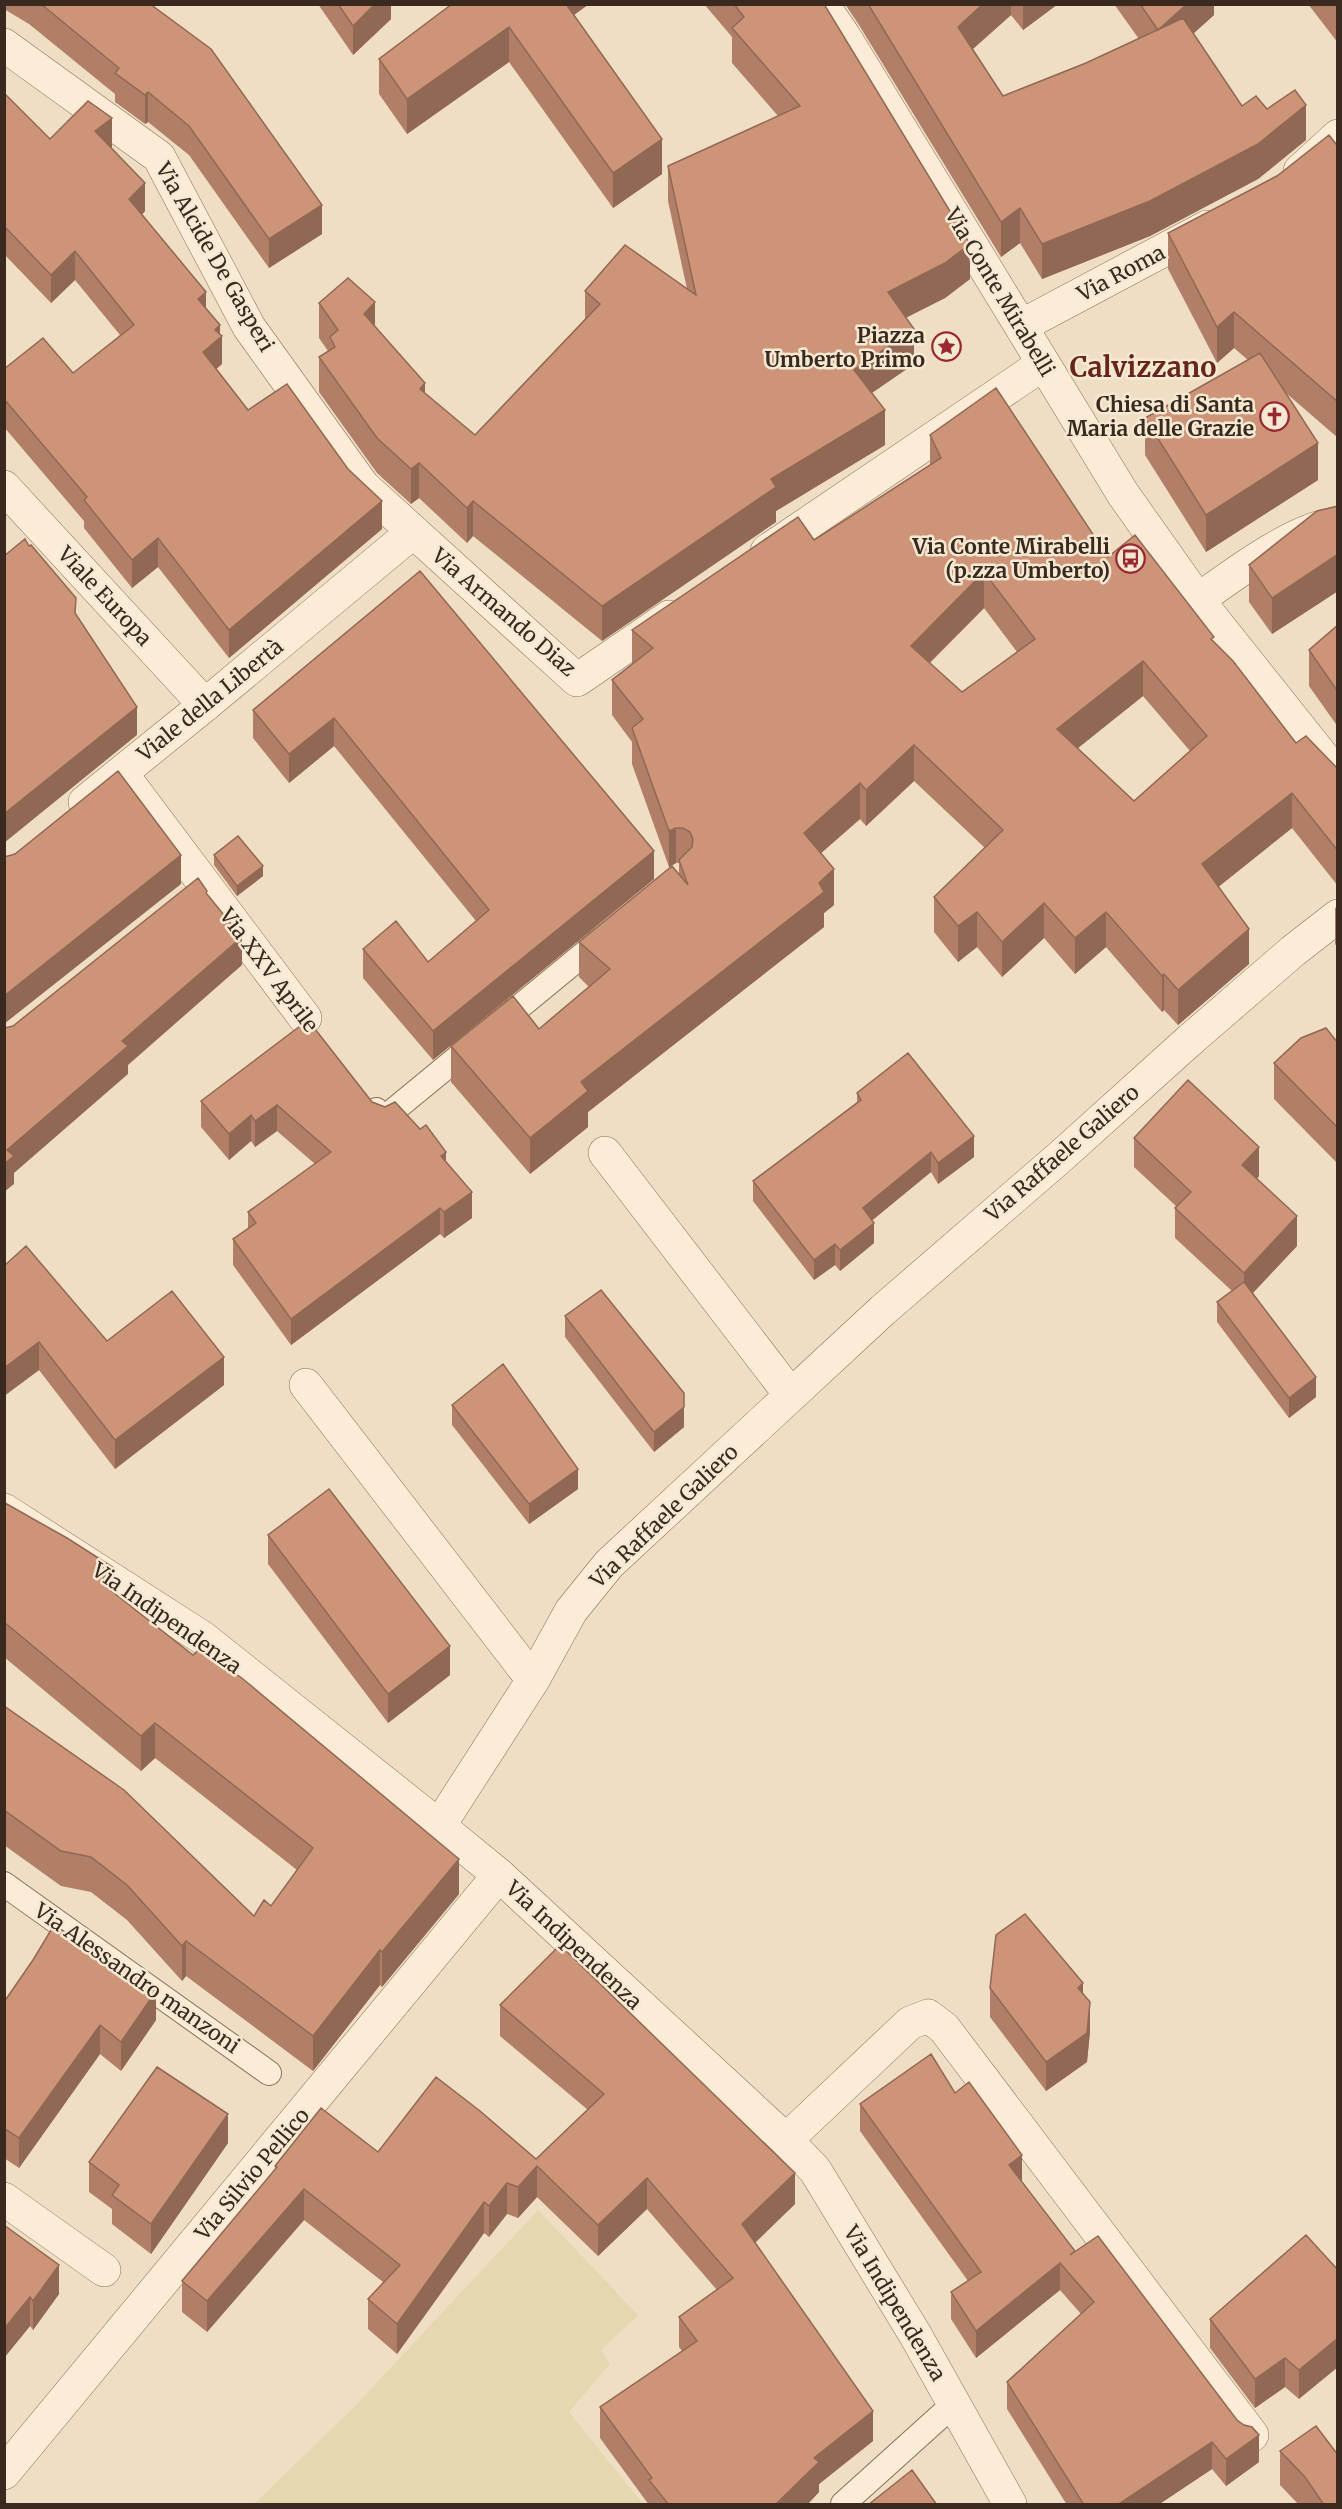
<svg xmlns="http://www.w3.org/2000/svg" width="1342" height="2509" viewBox="0 0 1342 2509" font-family="Merriweather,serif">
  <style>
    .farmland { fill: #e5d8b0 }
    .lines { fill: none; stroke-linecap: round; stroke-linejoin: round }
    .service-casing { stroke: #8a6f59; stroke-width: 26 }
    .pedestrian-casing { stroke: #8a6f59; stroke-width: 34 }
    .minor-casing { stroke: #8a6f59; stroke-width: 34 }
    .service { stroke: #faecd7; stroke-width: 24 }
    .pedestrian { stroke: #faecd7; stroke-width: 33 }
    .minor { stroke: #faecd7; stroke-width: 33 }
    .wall { fill: #b17f67; fill-rule: evenodd }
    .shaded-wall { fill: #906854 }
    .building { fill: #ce9478; stroke: #906854; stroke-width: 1.5; fill-rule: evenodd }
    .labels { text-anchor: middle; dominant-baseline: central; stroke-width: 5; stroke-linejoin: round; paint-order: stroke }
    .street-label { font-size: 21px; fill: #39291e; stroke: #f6e9d3 }
    .poi-label { font-size: 21px; font-weight: bold; fill: #39291e; stroke: #f6e9d3; text-anchor: end }
    .district-label { font-size: 27px; font-weight: bold; fill: #67251c; stroke: #f6e9d3 }
  </style>
  <rect width="100%" height="100%" fill="#efdec3"/>
  <!-- farmland -->
  <path class="farmland" d="M538 2210 638 2315 601 2350 610 2364 569 2412 643 2504H254L356 2405Z"/>
  <g class="lines">
    <defs>
      <path id="service" d="M376 1110 383 1119 602 939
        M4 1884 269 2073
        M843 2504 955 2403"/>
      <path id="pedestrian" d="M1190 1040 1293 951 1338 916"/>
      <path id="minor" d="M822 4 844 36 1123 494 1198 600 1338 776
        M4 45 159 157 249 327 363 486 577 680 669 617
        M1300 171 1338 136
        M1021 326 1207 227
        M4 487 205 705
        M767 551 1043 364
        M1198 600C1230 577 1299 525 1338 524
        M121 773 305 1018
        M85 802 205 705 413 532
        M605 1153 790 1394
        M306 1385 533 1680
        M4 1510 203 1638 439 1826 499 1875 786 2140 815 2170 916 2336 1010 2504
        M439 1826 533 1680 571 1611 609 1564 883 1310 1059 1158 1190 1040
        M786 2140 910 2023 928 2016 944 2028 1252 2435
        M4 2199 104 2270
        M4 2473 499 1875"/>
    </defs>
    <!-- service casing -->
    <use href="#service" class="service-casing"/>
    <!-- pedestrian casing -->
    <use href="#pedestrian" class="pedestrian-casing"/>
    <!-- minor casing -->
    <use href="#minor" class="minor-casing"/>
    <!-- service -->
    <use href="#service" class="service"/>
    <!-- pedestrian -->
    <use href="#pedestrian" class="pedestrian"/>
    <!-- minor -->
    <use href="#minor" class="minor"/>
  </g>
  <!-- wall -->
  <path class="wall" d="M4 4H150L322 234 269 268 189 155 148 122 145 124 115 102V94L29 24 4 9Z
    M318 4H391V19L353 55Z
    M452 4H589L574 15 662 174 613 208 509 62 407 134 379 94V59Z
    M704 4H824L970 279 945 298 906 317 914 364 872 393 885 445 776 511V522L602 641 473 536 467 543 419 498 411 504 377 473 319 392V357L328 351 319 338V303L375 326 425 393 475 435 585 319V291L687 289 668 201V166L778 116 732 63V37Z
    M845 4H1058L1023 30 1011 15 973 49 1003 96 1086 63 1139 39 1114 4H1214V15L1193 34 1242 106 1267 109 1306 140 1258 179 1150 236 1042 279 1020 243 1001 257 859 25Z
    M1308 4H1338V43Z
    M4 93 50 139 112 147 111 148 145 211 142 215 206 309 220 334 222 364 216 369 248 410 382 529 229 658 158 567 132 588 84 528V521L4 427V369L73 373 120 335 75 280 51 303 4 254Z
    M1338 143V438L1286 393 1318 480 1206 552 1145 455V418L1248 360 1234 348 1217 363 1168 269V233L1336 144Z
    M930 435 1108 557 1214 642 1296 743 1338 769V886L1292 828 1218 887 1249 964 1178 1025 1164 1010 1162 1012 1106 947 1075 974 1044 938 1002 977 977 947 958 962 934 932V897L985 848 914 781 866 826 860 819 821 853 834 905 824 913V927L588 1112V1127L530 1174 451 1082V1046L539 1029 589 987 579 977V942L679 874V863H676L669 867 632 764V742L612 715V680L632 664V630L814 540 930 465ZM984 608 1017 652 962 692 930 663ZM1143 696 1190 751 1134 801 1077 748Z
    M1338 506V591L1272 634 1249 602V565Z
    M420 571 654 879 433 1060 363 978V949L428 962 476 921 334 746 289 783 253 738V710Z
    M1338 625V727L1309 686V650Z
    M214 855 263 876 237 896 214 865Z
    M1338 906V947L1335 944V908Z
    M1338 1043V1164L1274 1099V1063Z
    M857 1093 974 1157 938 1184 931 1172 872 1220 874 1243 840 1271 835 1265 814 1280 753 1201V1181L857 1102Z
    M201 1101 372 1102 446 1163 472 1218 444 1238 440 1234 291 1345 233 1265V1239L248 1229V1212L315 1164 277 1131 255 1147 251 1141 229 1160 201 1127Z
    M1134 1138 1259 1176 1257 1179 1297 1246 1253 1293 1316 1397 1289 1418 1217 1322V1302L1232 1291 1175 1238V1208L1177 1207 1134 1167Z
    M4 1266 107 1341 224 1385 115 1469 39 1370 4 1396Z
    M565 1316 684 1427 654 1452 565 1337Z
    M452 1405 578 1489 529 1524 452 1425Z
    M4 1503 114 1593 459 1894 382 1987 380 1985 313 2071 186 1976 182 1981 127 1920 91 1892 61 1886 4 1845V1706L254 1916 271 1906 297 1870 155 1758 141 1771 4 1657Z
    M268 1535 450 1675 388 1723 268 1564Z
    M990 1988 1083 1993 1090 2031 1087 2062 1046 2091 990 2017Z
    M4 2002 156 2020 121 2071 100 2054 19 2168 4 2158Z
    M500 2005 795 2204 755 2243 873 2441 819 2484V2492L807 2505H649L600 2438V2407L682 2351 679 2347V2317L717 2290 647 2209 598 2256 537 2197 518 2218 507 2214 489 2237 484 2233 397 2354 368 2329V2299L383 2282 304 2220 207 2332 182 2312V2281L275 2170V2166L378 2152 536 2159 588 2110 500 2036Z
    M955 2093 1075 2251 1259 2462 1226 2486 1212 2469 1158 2505H1067L1007 2409V2382L1081 2314 1060 2290 976 2358 951 2319V2292L968 2281 860 2131V2104Z
    M228 2143 151 2254 112 2224V2209L89 2192V2162Z
    M4 2225 59 2294 33 2330 30 2326 4 2358Z
    M1306 2235 1299 2399 1285 2387 1255 2408 1210 2348V2319Z
    M1280 2451 1337 2455 1338 2505H1299L1280 2485Z"/>
  <!-- shaded-wall -->
  <path class="shaded-wall" d="M375 4H391V19L353 55V26Z
    M557 4H589L557 27Z
    M983 4H1011V15L958 62V27Z
    M1023 4H1058L1023 30Z
    M1187 4H1214V15L1158 65V30Z
    M509 27V62L407 134V99Z
    M148 92V122L145 124V95Z
    M1306 105V140L1258 179 1150 236 1042 279V244Z
    M112 118V147L95 159V131Z
    M662 139V174L613 208V173Z
    M145 183V211L129 227V199Z
    M322 205V234L269 268V239Z
    M1020 208V243L1001 257V222Z
    M970 244V279L945 298 888 327V292Z
    M75 251V280L51 303V275Z
    M206 292V320L198 299Z
    M375 302V337L364 314Z
    M1234 312V348L1217 363V327Z
    M220 325V338L222 336V364L203 380V352L215 330Z
    M914 329V364L854 405V370Z
    M425 383V418L420 389Z
    M885 410V445L776 511V522L602 641V606L771 479Z
    M1318 443V480L1206 552V515Z
    M419 463V498L411 504V469Z
    M382 501V529L229 658V630Z
    M473 501V536L467 543V508Z
    M158 538V567L132 588V560Z
    M1338 554V591L1272 634V598Z
    M984 572V608L911 681V646Z
    M1143 661V696L1057 765V729Z
    M137 707V735L4 843V814Z
    M334 718V746L289 783V754Z
    M914 745V781L866 826V790Z
    M860 783V819L804 868V833Z
    M1292 793V828L1202 900V864Z
    M676 828V863L669 867V831Z
    M654 851V879L433 1060V1031Z
    M181 855V884L4 1024V996Z
    M263 866V876L237 896V886Z
    M834 869V905L824 913V927L588 1112V1127L530 1174V1138L581 1082Z
    M1044 903V938L1002 977V942Z
    M977 912V947L958 962V926Z
    M1106 912V947L1075 974V938Z
    M1249 929V964L1178 1025V990Z
    M242 937V965L128 1065V1074L14 1173V1184L4 1192V1164L7 1150 122 1041Z
    M1164 974V1010L1162 1012V976Z
    M277 1105V1131L255 1147V1121Z
    M251 1115V1141L229 1160V1134Z
    M974 1136V1157L938 1184V1163Z
    M1259 1147V1176L1242 1194V1165Z
    M446 1152V1178L441 1156Z
    M931 1152V1172L863 1228V1208Z
    M472 1192V1218L444 1238V1212Z
    M440 1208V1234L291 1345V1319Z
    M1297 1216V1246L1244 1302V1273Z
    M874 1223V1243L840 1271V1250Z
    M835 1244V1265L814 1280V1260Z
    M39 1342V1370L4 1396V1368Z
    M224 1357V1385L115 1469V1440Z
    M1316 1377V1397L1289 1418V1398Z
    M684 1407V1427L654 1452V1432Z
    M578 1469V1489L529 1524V1504Z
    M114 1568V1603L100 1582Z
    M450 1646V1675L388 1723V1694Z
    M155 1723V1758L141 1771V1736Z
    M459 1859V1894L382 1987V1952Z
    M186 1941V1976L182 1981V1946Z
    M380 1950V1985L313 2071V2036Z
    M1083 1983V2012L1078 1988Z
    M156 1991V2020L121 2071V2042Z
    M1090 2002V2031L1087 2062 1046 2091V2062Z
    M100 2025V2054L19 2168V2138Z
    M228 2114V2143L151 2254V2224Z
    M1022 2155V2181L1009 2192V2165Z
    M537 2166V2197L518 2218V2187Z
    M795 2173V2204L742 2255V2224Z
    M647 2178V2209L598 2256V2225Z
    M507 2183V2214L489 2237V2206Z
    M304 2189V2220L207 2332V2301Z
    M484 2202V2233L397 2354V2324Z
    M1060 2263V2290L976 2358V2331Z
    M59 2265V2294L33 2330V2301Z
    M30 2297V2326L4 2358V2329Z
    M1338 2338V2367L1299 2399V2370Z
    M1285 2358V2387L1255 2408V2379Z
    M873 2411V2441L819 2484V2492L807 2505H775L814 2458Z
    M1259 2435V2462L1226 2486V2459Z
    M1212 2442V2469L1158 2505H1117Z"/>
  <!-- building -->
  <path class="building" d="M41 4H150L211 49 322 205 269 239 189 126 148 92 145 95 115 73 119 68Z
    M338 4H375L353 26Z
    M452 4H566L662 139 613 173 509 27 407 99 379 59Z
    M734 4H824L970 244 945 263 888 292 914 329 854 370 885 410 771 479 776 487 602 606 473 501 467 508 419 463 411 469 377 438 319 357 335 347 330 337 338 330 319 303 348 278 375 302 364 314 425 383 420 389 475 435 600 304 585 291 625 245 696 295 668 166 800 106 732 28 744 17Z
    M868 4H983L958 27 1003 96 1086 63 1183 18 1242 106 1256 96 1267 109 1295 90 1306 105 1258 144 1150 201 1042 244 1020 208 1001 222Z
    M1140 4H1187L1158 30Z
    M4 93 50 139 88 101 112 118 95 131 145 183 129 199 206 292 198 299 220 325 215 330 222 336 203 352 248 410 287 384 348 469 382 501 229 630 158 538 132 560 84 500 87 497 4 399V369L43 338 73 373 134 325 75 251 51 275 4 226Z
    M1329 135 1336 144 1338 143V402L1234 312 1217 327 1168 233 1277 176Z
    M1260 353 1318 443 1206 515 1145 418Z
    M996 388 1108 557 1135 535 1214 637 1211 639 1233 661 1296 743 1306 736 1338 769V851L1292 793 1202 864 1249 929 1178 990 1164 974 1162 976 1106 912 1075 938 1044 903 1002 942 977 912 958 926 934 897 1003 830 914 745 866 790 860 783 804 833 834 869 819 883 824 892 581 1082 588 1091 530 1138 451 1046 513 996 539 1029 610 969 579 942 672 866 688 885 679 860 692 847 693 839 690 832 683 828H676L669 831 632 728 643 719 612 680 653 648 632 630 798 517 814 540 941 458 930 435ZM984 572 1035 639 962 692 911 646ZM1143 661 1207 736 1134 801 1057 729Z
    M1338 506V554L1272 598 1249 565 1317 511Z
    M25 539 29 546 31 545 76 598 75 613 137 707 4 814V556Z
    M420 571 654 851 433 1031 363 949 396 921 428 962 489 910 334 718 289 754 253 710Z
    M1338 625V692L1309 650Z
    M118 771 181 855 4 996V857L15 854Z
    M238 836 263 866 237 886 214 855Z
    M198 878 207 891 206 893 242 937 122 1041 128 1046 7 1150 14 1156 4 1164V1028L13 1026Z
    M308 1020 372 1102 385 1107 395 1102 420 1129 426 1125 446 1152 441 1156 472 1192 444 1212 440 1208 291 1319 233 1239 256 1223 248 1212 331 1152 277 1105 255 1121 251 1115 229 1134 201 1101Z
    M1326 1028 1338 1043V1128L1274 1063 1301 1038Z
    M908 1053 974 1136 938 1163 931 1152 863 1208 874 1223 840 1250 835 1244 814 1260 753 1181 861 1100 857 1093Z
    M1188 1080 1259 1147 1242 1165 1297 1216 1244 1273 1175 1208 1191 1192 1134 1138Z
    M26 1246 107 1341 172 1291 224 1357 115 1440 39 1342 4 1368V1266Z
    M1244 1282 1316 1377 1289 1398 1217 1302Z
    M601 1290 684 1393V1407L654 1432 565 1316Z
    M503 1364 578 1469 529 1504 452 1405Z
    M329 1489 450 1646 388 1694 268 1535Z
    M5 1503 67 1538 114 1568 100 1582 193 1655 201 1648 243 1679 459 1859 382 1952 380 1950 313 2036 186 1941 182 1946 127 1885 91 1857 61 1851 4 1810V1706L124 1790 254 1916 264 1900 271 1906 313 1848 155 1723 141 1736 4 1622Z
    M1025 1914 1083 1983 1078 1988 1090 2002 1087 2033 1046 2062 990 1988 996 1935Z
    M54 1925 156 1991 121 2042 100 2025 19 2138 4 2128V2002L33 1960Z
    M560 1945 795 2173 742 2224 873 2411 814 2458 819 2462 775 2505H669L649 2480 652 2478 600 2407 697 2341 679 2317 733 2278 647 2178 598 2225 537 2166 518 2187 507 2183 489 2206 484 2202 397 2324 368 2299 400 2265 304 2189 207 2301 182 2281 277 2167 275 2166 321 2108 378 2152 436 2077 480 2111 536 2159 604 2094 500 2005Z
    M931 2054 955 2093 969 2082 1022 2155 1009 2165 1075 2251 1070 2255 1098 2236 1237 2420 1244 2425 1252 2427 1259 2435 1226 2459 1212 2442 1117 2505H1084L1007 2382 1094 2302 1060 2263 976 2331 951 2292 981 2272 860 2104Z
    M157 2067 228 2114 151 2224 112 2195 119 2185 89 2162Z
    M4 2225 59 2265 33 2301 30 2297 4 2329Z
    M1306 2235 1338 2270V2338L1299 2370 1285 2358 1255 2379 1210 2319Z
    M1316 2426 1338 2455V2505H1324L1305 2477 1280 2451Z
    M912 2470 937 2505H868Z"/>
  <!-- icons -->
  <defs>
    <symbol id="sight-ring" viewBox="-11 -11 22 22"><circle r="9.5" fill="#f6e9d3" stroke="#9a2833" stroke-width="1.5"/><path d="M0-6L1.8-2.2L6-1.7L2.9 1.2L3.7 5.4L0 3.3L-3.7 5.4L-2.9 1.2L-6-1.7L-1.8-2.2Z" fill="#9a2833"/></symbol>
    <symbol id="church-ring" viewBox="-11 -11 22 22"><circle r="9.5" fill="#f6e9d3" stroke="#9a2833" stroke-width="1.5"/><path d="M-1.2-6h2.4v3.5h3.3v2.4h-3.3V6h-2.4V-.1h-3.3v-2.4h3.3Z" fill="#9a2833"/></symbol>
    <symbol id="bus-ring" viewBox="-11 -11 22 22"><circle r="9.5" fill="#f6e9d3" stroke="#9a2833" stroke-width="1.5"/><path d="M-5-6H5V4H4V6H2V4H-2V6H-4V4H-5ZM-3.5-4V0h7V-4ZM-3.5 1.2v1.5H-2V1.2ZM2 1.2v1.5H3.5V1.2Z" fill="#9a2833"/></symbol>
  </defs>
  <g fill-rule="evenodd">
    <use href="#sight-ring" x="930" y="330" width="33" height="33"/>
    <use href="#church-ring" x="1258" y="400" width="33" height="33"/>
    <use href="#bus-ring" x="1114" y="542" width="33" height="33"/>
  </g>
  <g class="labels">
    <!-- street labels -->
    <g class="street-label">
      <text transform="translate(215 257) rotate(60)">Via Alcide De Gasperi</text>
      <text transform="translate(1121 273) rotate(-28)">Via Roma</text>
      <text transform="translate(1000 292) rotate(59)">Via Conte Mirabelli</text>
      <text transform="translate(105 596) rotate(47)">Viale Europa</text>
      <text transform="translate(504 612) rotate(41)">Via Armando Diaz</text>
      <text transform="translate(210 700) rotate(-39)">Viale della Libertà</text>
      <text transform="translate(269 970) rotate(53)">Via XXV Aprile</text>
      <text transform="translate(1062 1153) rotate(-41)">Via Raffaele Galiero</text>
      <text transform="translate(664 1516) rotate(-44)">Via Raffaele Galiero</text>
      <text transform="translate(167 1618) rotate(35)">Via Indipendenza</text>
      <text transform="translate(574 1945) rotate(43)">Via Indipendenza</text>
      <text transform="translate(137 1978) rotate(35)">Via Alessandro manzoni</text>
      <text transform="translate(252 2174) rotate(-50)">Via Silvio Pellico</text>
      <text transform="translate(895 2303) rotate(59)">Via Indipendenza</text>
    </g>
    <!-- poi labels -->
    <g class="poi-label">
      <text x="925" y="335">Piazza<tspan x="925" dy="24">Umberto Primo</tspan></text>
      <text x="1254" y="404">Chiesa di Santa<tspan x="1254" dy="24">Maria delle Grazie</tspan></text>
      <text x="1110" y="546">Via Conte Mirabelli<tspan x="1110" dy="24">(p.zza Umberto)</tspan></text>
    </g>
    <!-- district labels -->
    <g class="district-label">
      <text x="1143" y="367">Calvizzano</text>
    </g>
  </g>
  <!-- border -->
  <rect width="1342" height="2509" fill="none" stroke="#39291e" stroke-width="12"/>
</svg>
